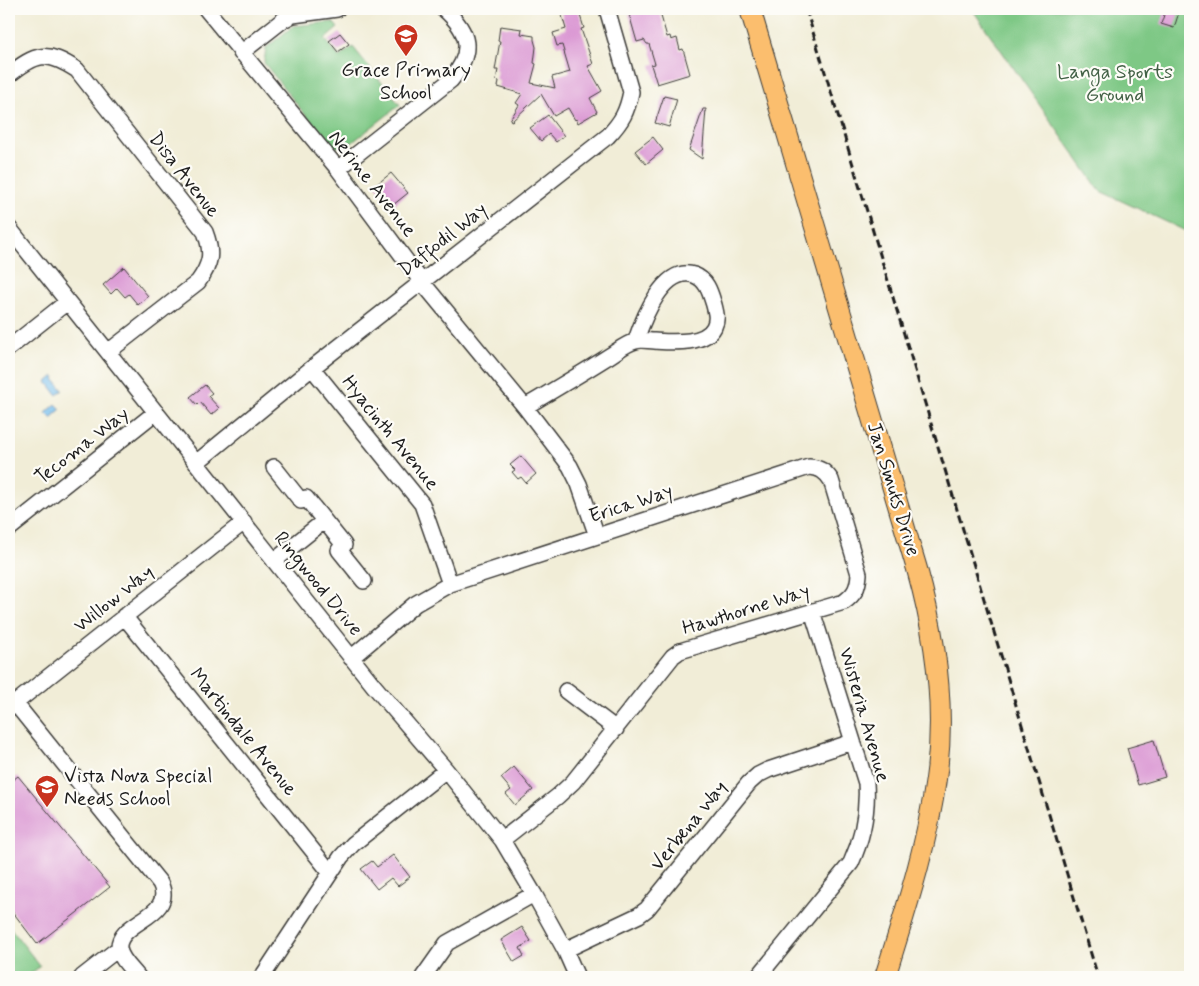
<svg xmlns="http://www.w3.org/2000/svg" width="1199" height="986" viewBox="0 0 1199 986" font-family="Mynerve,sans-serif">
  <style>
    .green { fill: #7ec885; stroke: #4d7250 }
    .water { fill: #74bded; stroke: #486c84 }
    .building { fill: #db9ad4 }
    .lines { fill: none; stroke-linecap: round; stroke-linejoin: round }
    .minor-casing { stroke: #3c3b38; stroke-width: 18 }
    .major-casing { stroke: #3c3b38; stroke-width: 22 }
    .minor { stroke: #fff; stroke-width: 15 }
    .major { stroke: #fbbe6e; stroke-width: 20 }
    .rail { stroke: #1c1c1c; stroke-width: 3; stroke-dasharray: 8 4; stroke-linecap: butt }
    .labels { text-anchor: middle; dominant-baseline: central; stroke-width: 4.5; stroke-linejoin: round; paint-order: stroke }
    .poi-label { font-size: 20px; fill: #1c1c1c; stroke: #fdfcf7 }
    .park-label { font-size: 20px; fill: #436146; stroke: #fdfcf7 }
    .street-label { font-size: 20px; fill: #1c1c1c; stroke: #fdfcf7 }
  </style>
  <rect width="100%" height="100%" fill="#fdfcf7"/>
  <filter id="ink" filterUnits="userSpaceOnUse"><feTurbulence type="fractalNoise" baseFrequency=".02" numOctaves="2"/><feDisplacementMap in="SourceGraphic" scale="10" xChannelSelector="R" yChannelSelector="G"/><feConvolveMatrix kernelMatrix="1 2 1 2 8 2 1 2 1" color-interpolation-filters="sRGB"/></filter>
  <filter id="wash" filterUnits="userSpaceOnUse"><feTurbulence type="fractalNoise" baseFrequency=".0096" numOctaves="4" result="noise"/><feDisplacementMap in="SourceGraphic" scale="20" xChannelSelector="R" yChannelSelector="G"/><feGaussianBlur stdDeviation="1.12" result="paint"/><feColorMatrix in="noise" values="0 0 0 0 0 0 0 0 0 0 0 0 0 0 0 0 0 1.4 0 .05"/><feComposite in="paint" operator="in"/></filter>
  <g filter="url(#wash)">
    <rect width="100%" height="100%" fill="#f1edd7"/>
    <!-- green -->
    <path class="green" d="M972 9H1190V233L1100 191Z
      M333 22 338 28 325 39 339 57 353 47 400 105 345 148 330 146 264 63 266 48 293 26Z
      M9 926 40 966 27 977H9Z"/>
    <!-- water -->
    <path class="water" d="M54 376 55 378 54 379 63 390 57 395 47 382Z
      M56 404 61 409 54 415 52 419 46 413Z"/>
    <g id="blocks">
      <!-- building -->
      <path class="building" d="M560 9H578L584 28 581 29 593 64 588 66 602 91 590 98 597 112 578 123 576 119 575 120 568 108 554 116 541 94 512 121 510 120 519 105 516 103 522 94 498 87 499 81 496 80 498 70H495L500 41H498L500 26 522 29 521 34 534 36V40L536 47 534 63 536 64 531 83 555 88 552 77 570 72 562 45 557 46 553 33 566 29Z
        M637 9H659L667 37 670 36 671 40 677 38 680 50 683 49 690 74 657 84 651 65 655 64 649 44H647L644 40 637 42 629 14 638 11Z
        M1166 9H1180L1174 28 1161 24Z
        M340 33 349 44 338 52 329 41Z
        M664 96 677 99 669 127 655 123Z
        M703 109H706L702 159 689 150Z
        M548 115 564 136 556 142 549 134 541 141 530 128Z
        M653 137 663 150 646 164 635 151Z
        M391 173 408 193 393 205 376 185Z
        M124 267 148 296 138 305 129 294 125 297 117 288 111 294 103 285Z
        M205 385 212 393 208 396 219 408 211 415 200 402 197 405 190 397Z
        M521 456 536 474 526 483 521 477 518 479 512 472 515 470 510 465Z
        M1154 740 1165 777 1138 785 1127 748Z
        M514 767 533 790 515 805 506 794 511 790 501 778Z
        M18 776 110 887 37 944 9 907V783Z
        M393 855 410 877 398 886 391 878 377 889 361 869 372 861 377 867Z
        M522 927 531 941 520 948 524 956 514 962 501 940Z"/>
    </g>
  </g>
  <g filter="url(#ink)">
    <use href="#blocks" fill-opacity="0" stroke="#3c3b38" stroke-width="1"/>
    <g class="lines">
      <defs>
        <path id="minor" d="M206 9 338 169 422 282 525 407 570 466 579 484 597 536
          M241 53 283 20 293 15 337 9
          M9 75C36 53 47 50 77 70L205 232C213 253 211 264 198 282L108 352
          M338 169 451 80C474 52 470 32 444 9
          M9 228 374 686 446 770 502 840 534 894 565 950 577 977
          M9 348 67 302
          M312 368 422 504 450 584
          M525 407C552 391 579 375 606 358 615 353 626 343 636 341 641 339 649 341 654 341 672 342 705 345 714 327 718 319 716 313 714 305 710 292 707 280 694 275 664 265 643 319 636 340
          M196 463 312 368 608 136C622 121 627 112 631 92L607 9
          M274 467 301 501 306 498 344 545 339 550 364 581
          M9 529 156 412
          M274 561 324 521
          M124 616 330 872
          M351 658 415 604 450 584 809 467C820 468 825 471 831 480L859 574C858 588 855 594 844 602L680 651 673 656 573 782 558 796 502 840
          M566 691 616 729
          M15 703 160 883C177 917 117 921 119 948 120 959 132 969 138 977
          M9 708 244 522
          M565 950 639 915 647 909 749 783 758 775 768 770 852 742
          M82 977 119 948
          M262 977 341 857 353 844 446 770
          M423 977 447 943 534 894
          M758 977 851 863C863 837 868 812 866 783L812 611"/>
        <path id="major" d="M750 9 917 569C936 637 946 709 936 779 927 847 905 912 885 977"/>
      </defs>
      <!-- minor casing -->
      <use href="#minor" class="minor-casing"/>
      <!-- major casing -->
      <use href="#major" class="major-casing"/>
      <!-- minor -->
      <use href="#minor" class="minor"/>
      <!-- major -->
      <use href="#major" class="major"/>
      <!-- rail -->
      <path class="rail" d="M806 9 1098 977"/>
    </g>
  </g>
  <!-- icons -->
  <defs>
    <symbol id="school-pin" viewBox="-11 -11 22 30"><path d="M0 17L-7.5 6A9.5 9.5 0 1 1 7.5 6Z" fill="#c8321e" stroke="#fdfcf7"/><path d="M0-5L7-2L0 1L-7-2ZM-4 1L0 2.5L4 1V4Q0 6-4 4Z" fill="#fff"/></symbol>
  </defs>
  <g fill-rule="evenodd">
    <use href="#school-pin" x="392" y="22" width="28" height="38"/>
    <use href="#school-pin" x="33" y="773" width="28" height="38"/>
  </g>
  <g class="labels">
    <!-- poi labels -->
    <g class="poi-label">
      <text x="406" y="70">Grace Primary<tspan x="406" dy="23">School</tspan></text>
      <text x="64" y="776" text-anchor="start">Vista Nova Special<tspan x="64" dy="23">Needs School</tspan></text>
    </g>
    <!-- park labels -->
    <g class="park-label">
      <text x="1115" y="72">Langa Sports<tspan x="1115" dy="23">Ground</tspan></text>
    </g>
    <!-- street labels -->
    <g class="street-label">
      <text transform="translate(184 175) rotate(52)">Disa Avenue</text>
      <text transform="translate(372 184) rotate(52)">Nerine Avenue</text>
      <text transform="translate(443 240) rotate(-38)">Daffodil Way</text>
      <text transform="translate(390 433) rotate(51)">Hyacinth Avenue</text>
      <text transform="translate(82 446) rotate(-38)">Tecoma Way</text>
      <text transform="translate(893 489) rotate(73)">Jan Smuts Drive</text>
      <text transform="translate(631 504) rotate(-18)">Erica Way</text>
      <text transform="translate(318 584) rotate(51)">Ringwood Drive</text>
      <text transform="translate(114 599) rotate(-38)">Willow Way</text>
      <text transform="translate(746 610) rotate(-17)">Hawthorne Way</text>
      <text transform="translate(864 715) rotate(74)">Wisteria Avenue</text>
      <text transform="translate(243 732) rotate(51)">Martindale Avenue</text>
      <text transform="translate(689 826) rotate(-51)">Verbena Way</text>
    </g>
  </g>
  <!-- margin -->
  <rect width="1199" height="986" fill="none" stroke="#fdfcf7" stroke-width="30"/>
</svg>
